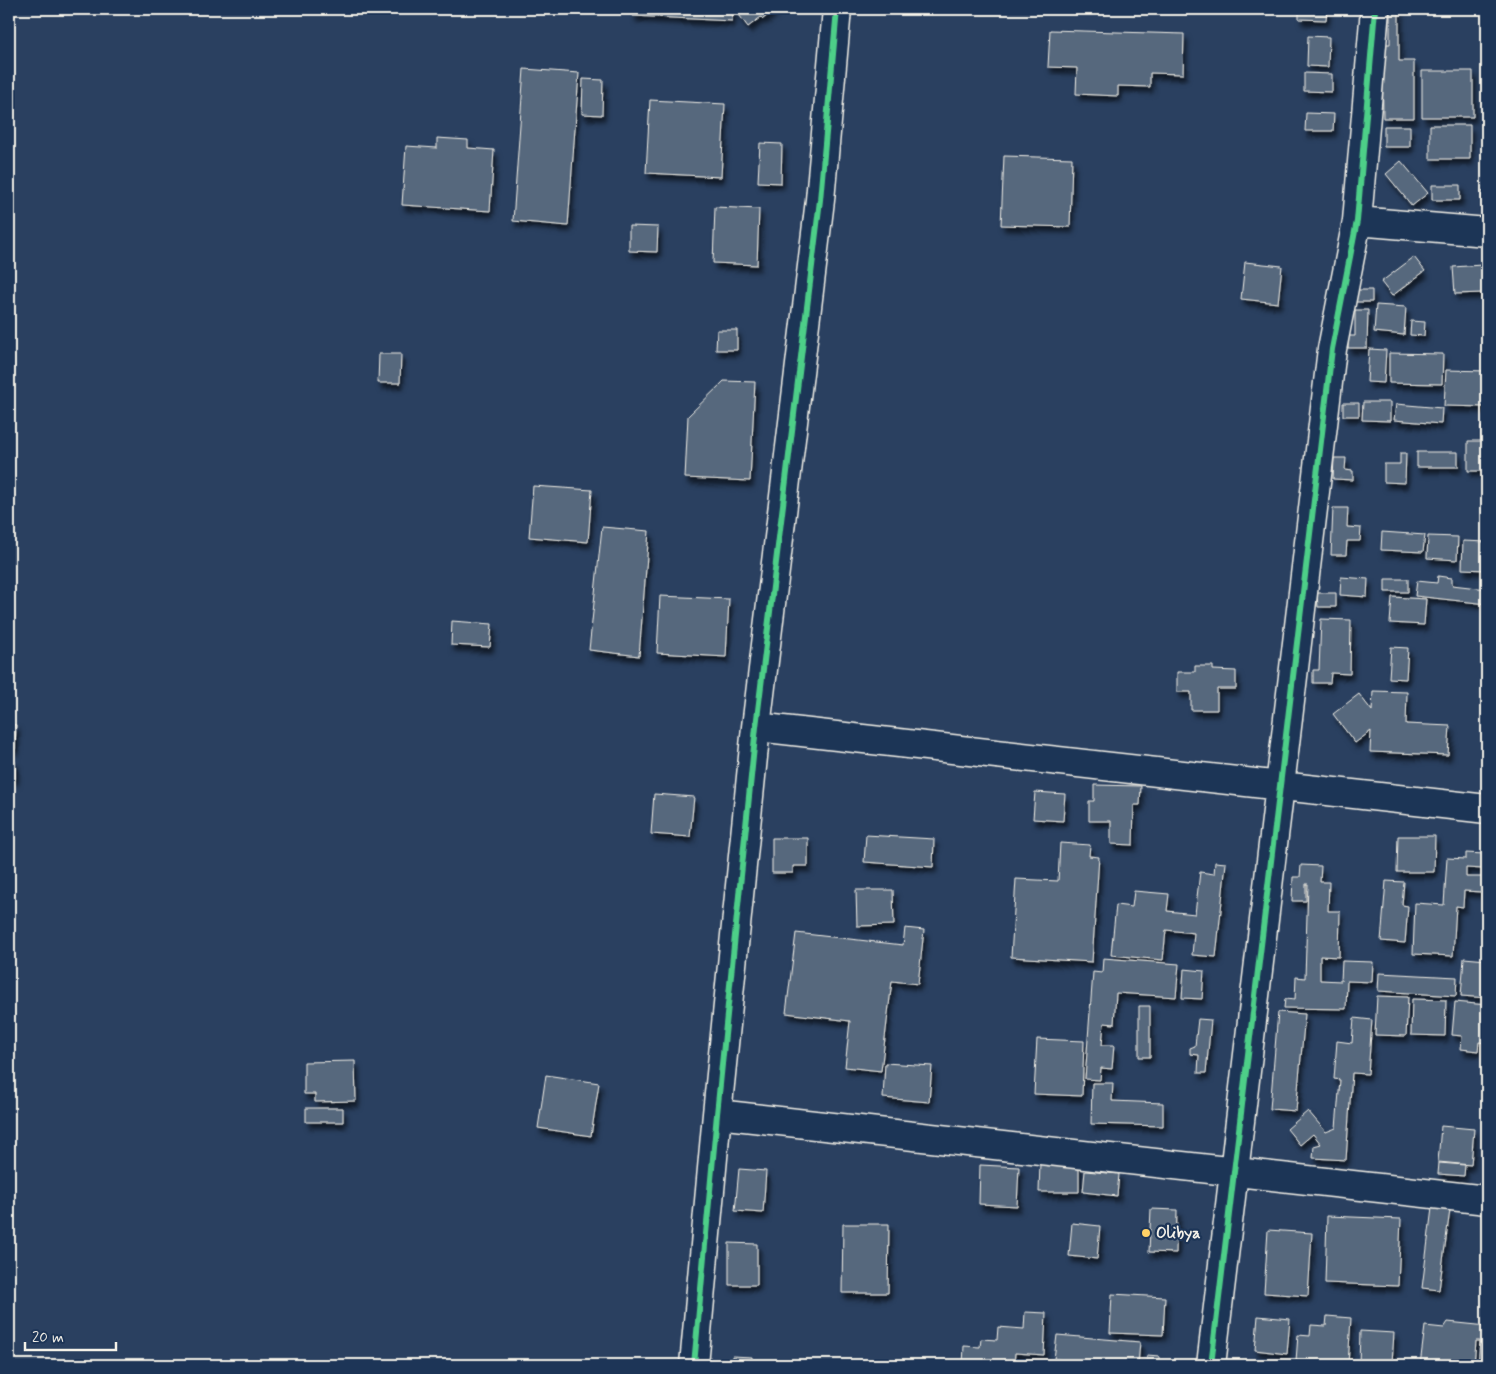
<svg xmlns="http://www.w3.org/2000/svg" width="1496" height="1374" viewBox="0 0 1496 1374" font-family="Mynerve,sans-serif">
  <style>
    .building { fill: #56677d; stroke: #f4f1e8; filter: url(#shadow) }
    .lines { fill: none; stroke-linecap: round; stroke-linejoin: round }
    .street-casing { stroke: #f4f1e8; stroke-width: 31 }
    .street { stroke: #1d3557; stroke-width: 28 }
    .cycleway-casing { stroke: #1d3557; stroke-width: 9 }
    .cycleway { stroke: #4dcf88; stroke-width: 6 }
    .poi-dot { fill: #ffd166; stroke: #1d3557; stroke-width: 2 }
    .labels { text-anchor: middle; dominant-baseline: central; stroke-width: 4.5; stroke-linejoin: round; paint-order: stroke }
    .poi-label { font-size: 16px; font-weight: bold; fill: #f4f1e8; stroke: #1d3557; text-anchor: start }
  </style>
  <defs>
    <filter id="shadow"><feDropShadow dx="3" dy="5.5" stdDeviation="2.5" flood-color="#0009"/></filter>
  </defs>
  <rect width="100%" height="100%" fill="#2a4060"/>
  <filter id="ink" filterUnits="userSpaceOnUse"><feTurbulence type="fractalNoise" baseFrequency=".02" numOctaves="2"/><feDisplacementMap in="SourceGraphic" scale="10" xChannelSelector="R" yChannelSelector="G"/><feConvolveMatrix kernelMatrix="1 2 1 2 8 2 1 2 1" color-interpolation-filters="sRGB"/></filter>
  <g filter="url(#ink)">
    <!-- building -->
    <path class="building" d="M633 9H733L732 21 633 16Z
      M737 9H776L763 19 761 17 748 27 737 12Z
      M1299 9H1327L1326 20 1299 19Z
      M1390 9H1399V61H1414V118H1383L1382 44H1390Z
      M1050 30 1184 34 1183 74 1150 73V87L1118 86V96L1076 94 1077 68 1048 67Z
      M1308 36 1329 37 1328 67 1307 66Z
      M524 69 579 73 568 226 513 221Z
      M1422 71H1473V117H1422Z
      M1304 73 1332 74V92L1304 91Z
      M583 79 603 80 602 115 582 114Z
      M1485 80H1487V117H1485Z
      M650 100 725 104 721 177 646 173Z
      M1306 113 1334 114 1333 131H1305Z
      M1430 125H1470V159H1430Z
      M1384 126H1410V147H1384Z
      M437 138 468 140V148L494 150 490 211 402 205 406 146 437 148Z
      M760 143 782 144 781 183 758 182Z
      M1004 156 1072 158 1070 227 1001 225Z
      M1401 161 1428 193 1412 206 1386 174Z
      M1432 185H1460V200H1432Z
      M1482 191H1487V206H1482Z
      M715 207 759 209 757 265 713 263Z
      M629 226 658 227 657 252 629 251Z
      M1414 257 1425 271 1392 296 1381 282Z
      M1245 262 1282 266 1278 303 1241 299Z
      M1482 265 1483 293 1455 294 1453 267Z
      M1356 290H1372V302H1356Z
      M1376 305 1406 307 1404 335 1374 332Z
      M1355 310H1368L1367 348H1348V336H1355Z
      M1411 321 1425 322 1424 336 1410 335Z
      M717 330H737V350H716Z
      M1369 349 1386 350 1384 383 1367 382Z
      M1389 353 1443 354 1442 384 1389 383Z
      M379 354H401L400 383H378Z
      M1446 370 1487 371V407L1444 406Z
      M724 381 755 382 750 481 685 478 688 416Z
      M1363 402H1390V421L1362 420Z
      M1343 403H1359V416H1343Z
      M1396 404 1442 408 1441 424 1394 420Z
      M1481 427H1487V471H1468V441H1481Z
      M1417 452H1458V467H1417Z
      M1400 453H1406L1405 483 1384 482V464H1400Z
      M1334 458H1346L1345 470 1353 471V480L1333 479Z
      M533 486 592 490 588 542 529 537Z
      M1333 508H1348L1347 527 1361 528 1360 541H1347L1346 555H1331Z
      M602 527 649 531 639 656 589 650Z
      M1382 532 1425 535 1423 552 1381 550Z
      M1428 536 1458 537 1457 560 1427 558Z
      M1463 541 1487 542V570L1462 569Z
      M1438 576 1452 578V585L1487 589V604L1415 596 1417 581 1437 583Z
      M1341 577 1368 579 1367 597 1340 595Z
      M1385 579H1408V592H1385Z
      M1317 593H1336V607H1318Z
      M660 596 729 599 726 657 657 653Z
      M1392 597 1426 599 1424 625 1390 623Z
      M1321 619 1351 620 1350 674 1331 673 1330 683H1313V670H1319Z
      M452 621 492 624 490 647 451 645Z
      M1391 647 1408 648 1406 679 1389 678Z
      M1195 666H1213V670L1236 671V689H1217V710H1191V692H1177V672H1195Z
      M1373 691 1407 692 1406 724 1450 726 1448 755 1370 752 1371 731 1355 743 1333 714 1359 694 1372 711Z
      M9 724 16 725 15 749 9 748Z
      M9 761H15V779H9Z
      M1094 785 1141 786 1140 805H1134L1133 845 1111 844V821H1089V801H1094Z
      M1035 792 1065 794 1063 821 1033 819Z
      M654 794 694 797 690 837 651 834Z
      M866 835 934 839 933 867 864 862Z
      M1398 836H1435L1434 872H1397Z
      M772 838H808V866H793V873H772Z
      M1060 843 1090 845 1089 856 1099 857 1092 962 1011 957 1016 879 1058 881Z
      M1466 853 1484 854 1483 869 1466 868V877H1483L1482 892 1464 891 1463 907 1456 906 1453 956 1413 954 1415 903 1444 905 1447 858 1466 859Z
      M1215 862 1226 863 1216 957 1192 955 1194 933 1166 930 1163 960 1111 955 1116 905 1132 907 1134 891 1169 894 1167 911 1195 914 1200 872 1214 874Z
      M1301 865 1321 866 1320 882H1329L1328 911H1340L1339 957 1320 956V980L1341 981 1342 961 1373 962 1372 982 1347 981 1346 1009 1284 1008 1285 999 1295 1000 1296 977 1305 978 1308 884H1306V901H1292L1293 877H1300Z
      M1386 881 1404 882 1402 905 1408 906 1405 943 1381 941Z
      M856 890H893L894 925 857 926Z
      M905 928 924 930 918 984 892 981 881 1071 845 1067 850 1021 786 1013 796 933 903 945Z
      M1103 958 1179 964 1176 997 1116 993 1114 1024 1104 1023 1102 1045H1114L1112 1069 1101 1068 1100 1080 1085 1079 1093 972 1102 973Z
      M1464 958 1487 960V998L1461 996Z
      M1184 969 1204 971 1202 999 1182 998Z
      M1379 973 1457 977 1456 996 1378 991Z
      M1377 996 1408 997 1406 1036 1375 1035Z
      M1412 999 1446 1000 1445 1036 1411 1035Z
      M1455 1002 1487 1005 1485 1043 1479 1042 1478 1051 1461 1049 1462 1036 1452 1035Z
      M1139 1006H1150V1057H1139Z
      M1278 1012 1305 1014 1296 1111 1270 1109Z
      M1354 1018 1372 1020 1368 1074 1352 1073 1346 1160 1313 1158 1314 1146 1321 1144 1313 1134 1300 1145 1287 1129 1308 1111 1326 1132 1336 1128 1340 1080 1334 1079 1337 1041 1352 1043Z
      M1198 1019 1211 1020 1206 1073H1198L1199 1055 1190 1054V1048L1195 1046Z
      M1037 1039 1084 1041 1082 1096 1034 1094Z
      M355 1061 356 1101 315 1102V1094H304V1062Z
      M885 1063 932 1066 929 1102 883 1098Z
      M546 1075 599 1083 591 1136 538 1128Z
      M1092 1083H1113L1112 1101 1163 1103V1126L1091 1124Z
      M306 1108H343V1122H306Z
      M1441 1126 1474 1129 1471 1165 1438 1162Z
      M1040 1163H1079V1192H1039Z
      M1439 1163 1465 1165 1464 1176 1438 1174Z
      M980 1165 1019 1167 1017 1206 979 1204Z
      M739 1169 766 1171 763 1213 735 1211Z
      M1085 1171 1119 1174 1117 1196 1083 1192Z
      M1432 1208 1450 1210 1439 1290 1422 1288Z
      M1151 1209 1177 1210 1176 1253 1149 1252Z
      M1327 1216 1401 1219 1398 1286 1325 1283Z
      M1072 1223 1100 1226 1097 1259 1069 1256Z
      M843 1224H889L888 1293H842Z
      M1268 1230 1312 1233 1308 1296 1264 1293Z
      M729 1243 757 1244V1285H729Z
      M1112 1294 1165 1297 1163 1335 1110 1333Z
      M1025 1312 1046 1313 1044 1355 1015 1353 1014 1365H963L964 1346 980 1347 981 1339 997 1340 998 1327 1024 1329Z
      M1258 1316 1290 1319 1287 1354 1255 1350Z
      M1327 1316 1351 1318 1348 1365 1296 1361 1298 1335 1310 1336 1311 1325 1326 1326Z
      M1448 1322 1487 1326V1365H1478L1480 1341H1476L1474 1365H1420L1425 1326 1444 1328Z
      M1360 1331 1394 1333 1392 1363 1406 1364V1365H1359Z
      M1057 1335 1140 1342 1138 1365 1054 1359Z
      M1147 1355 1159 1356V1365H1146Z
      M732 1356 752 1357V1365H732Z"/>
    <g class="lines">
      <defs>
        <path id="street" d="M1357 221 1487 232
          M756 727 1487 809
          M717 1114 1487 1200
          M694 1365 717 1114 756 727 820 200 837 9
          M1211 1365 1332 349 1357 221 1375 9"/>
      </defs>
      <!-- street casing -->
      <use href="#street" class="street-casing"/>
      <!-- street -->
      <use href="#street" class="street"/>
      <defs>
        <path id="cycleway" d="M694 1365 717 1114 756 727 820 200 837 9
          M1211 1365 1332 349 1357 221 1375 9"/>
      </defs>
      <!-- cycleway casing -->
      <use href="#cycleway" class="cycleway-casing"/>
      <!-- cycleway -->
      <use href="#cycleway" class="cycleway"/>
    </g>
  </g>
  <!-- markers -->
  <circle class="poi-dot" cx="1146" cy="1233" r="5"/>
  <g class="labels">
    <!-- poi labels -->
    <g class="poi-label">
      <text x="1156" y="1233">Olibya</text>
    </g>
  </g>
  <!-- margin -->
  <rect width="1496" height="1374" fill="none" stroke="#1d3557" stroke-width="30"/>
  <rect x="15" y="15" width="1466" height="1344" fill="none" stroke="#f4f1e8" stroke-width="2" filter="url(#ink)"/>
  <!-- scale -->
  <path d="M25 1342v8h91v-8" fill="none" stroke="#f4f1e8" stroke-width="2.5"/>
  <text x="32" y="1342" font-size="15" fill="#f4f1e8" stroke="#1d3557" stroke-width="4" paint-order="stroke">20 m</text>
</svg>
